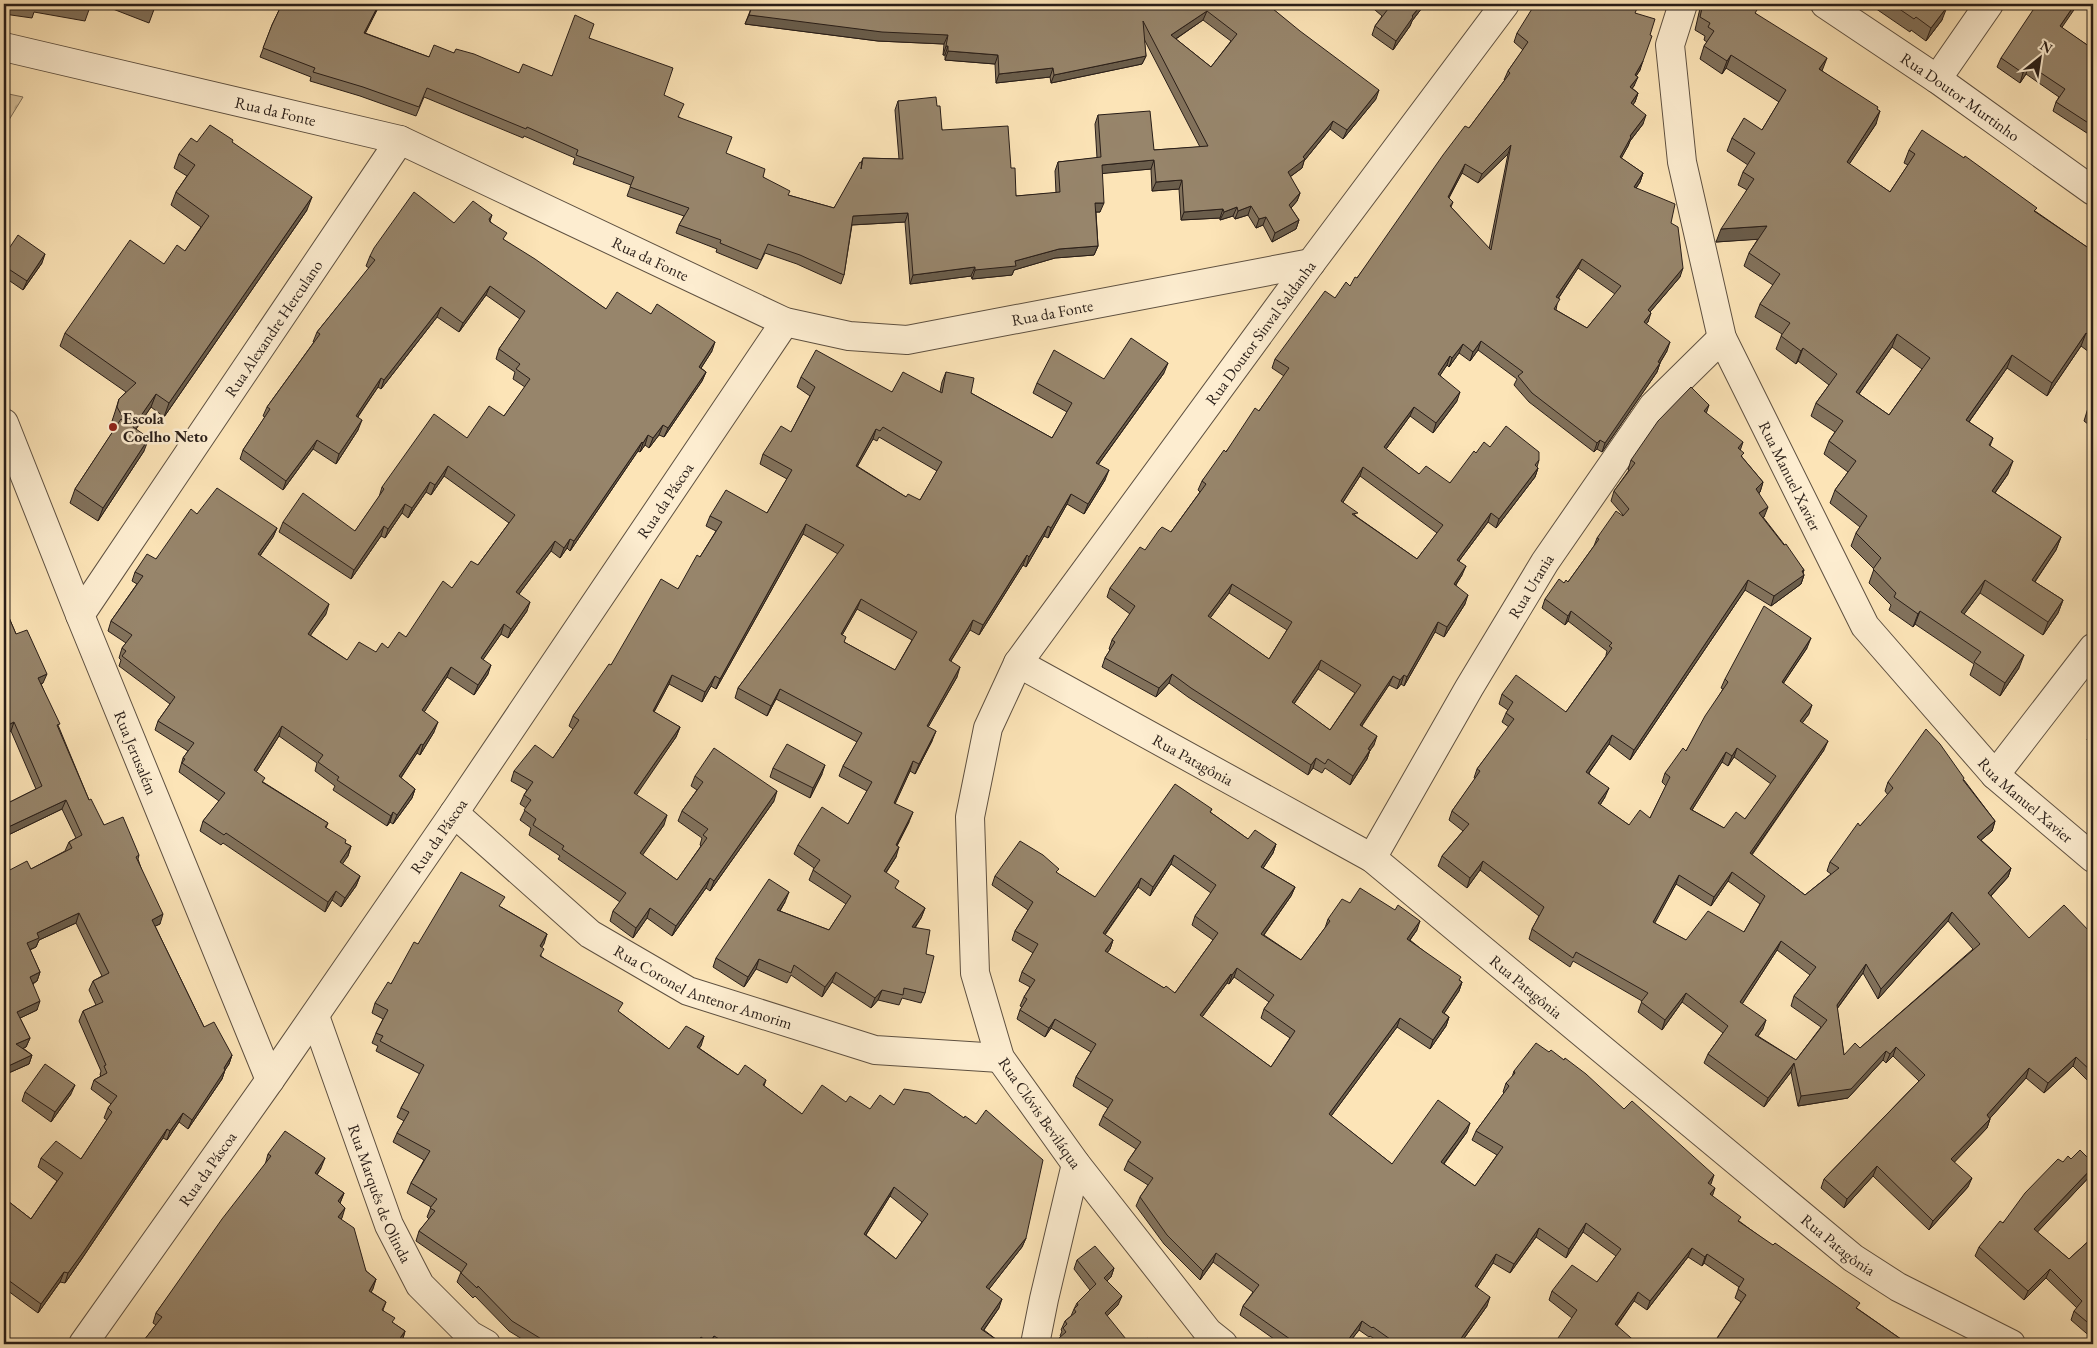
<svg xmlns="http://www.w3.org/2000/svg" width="2097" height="1348" viewBox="0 0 2097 1348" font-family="'EB Garamond',serif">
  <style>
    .park { fill: url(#park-crowns); stroke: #80705a }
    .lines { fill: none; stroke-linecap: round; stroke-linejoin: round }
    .minor-casing { stroke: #5e5040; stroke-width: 30 }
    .minor { stroke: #fdedd0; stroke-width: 28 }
    .wall { fill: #82725c; stroke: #291e18; fill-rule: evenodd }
    .shaded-wall { fill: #6a5d4b; stroke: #291e18 }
    .building { fill: #97856b; stroke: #291e18; fill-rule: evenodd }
    .poi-dot { fill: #8f2418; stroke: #fdedd0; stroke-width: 2 }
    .labels { text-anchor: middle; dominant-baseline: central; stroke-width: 5; stroke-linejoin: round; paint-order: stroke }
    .street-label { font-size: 16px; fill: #291e18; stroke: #fdedd0 }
    .poi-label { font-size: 16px; font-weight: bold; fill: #291e18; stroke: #fdedd0; text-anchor: start }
  </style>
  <defs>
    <pattern id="park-crowns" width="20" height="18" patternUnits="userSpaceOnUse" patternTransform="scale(1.25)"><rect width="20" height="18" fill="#d8c29c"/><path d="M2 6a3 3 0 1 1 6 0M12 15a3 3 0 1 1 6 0" fill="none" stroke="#b9a686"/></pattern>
  </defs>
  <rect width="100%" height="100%" fill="#fce4b7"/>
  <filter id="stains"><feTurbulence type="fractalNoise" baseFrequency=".004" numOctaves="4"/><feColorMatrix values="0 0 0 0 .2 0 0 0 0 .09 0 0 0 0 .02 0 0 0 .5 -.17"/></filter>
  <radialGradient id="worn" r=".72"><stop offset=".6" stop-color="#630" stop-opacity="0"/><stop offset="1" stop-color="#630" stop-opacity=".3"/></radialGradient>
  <!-- park -->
  <path class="park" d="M4 93 23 97 4 128Z"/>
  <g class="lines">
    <defs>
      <g id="minor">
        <path id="s1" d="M1683 4 1670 45 1682 162 1722 338 1865 626 1995 775 2093 858"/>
        <path id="s2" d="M1825 4 1937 79 2093 191"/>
        <path id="s3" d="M4 47 400 140 785 322 849 336 907 340 1311 263"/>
        <path d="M1937 79 1989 4"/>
        <path id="s4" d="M4 423 80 615 270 1080"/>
        <path id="s5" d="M80 615 400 140"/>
        <path id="s6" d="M1018 663 1372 858 1853 1258 1898 1287 2011 1344"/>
        <path d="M1995 775 2093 648"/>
        <path id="s7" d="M454 813 590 934 688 991 875 1050 1000 1058"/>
        <path id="s8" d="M1372 858 1469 688 1545 562 1653 406 1722 338"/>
        <path id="s9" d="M315 1016 389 1225 420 1285 470 1335 486 1344"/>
        <path id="s10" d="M83 1344 270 1080 454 813 785 322"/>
        <path d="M1035 1344 1044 1299 1076 1164"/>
        <path id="s11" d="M1223 1344 1208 1332 1076 1164 1000 1058 975 973 970 817 988 728 1018 663 1311 263 1505 4"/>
      </g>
    </defs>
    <!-- minor casing -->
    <use href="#minor" class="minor-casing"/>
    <!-- minor -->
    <use href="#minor" class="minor"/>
  </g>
  <!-- wall -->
  <path class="wall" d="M4 4H91L85 21 34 12 32 18 4 14Z
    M100 4H156L149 23Z
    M282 4H380L365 33 429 57 454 53 519 73 552 76 589 38 664 95 679 117 726 154 763 177 788 195 834 208 861 163 863 158 899 159 895 110 898 101 937 106 942 130 1011 168 1016 196 1056 193 1055 171 1058 162 1097 158 1095 124 1098 115 1154 150 1200 147 1144 39 1146 56 1142 64 1051 83 1050 77 996 83 995 64 945 60V55H943L944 44 878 41 745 24 752 6 745 4H978L994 5V4H1267L1376 99 1343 139 1330 129 1304 161 1302 168 1290 177 1300 193 1297 201 1291 208 1299 220 1296 229 1272 242 1263 225 1256 228 1248 215 1235 219 1233 216 1220 220V218L1181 220 1179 189 1152 191 1151 169 1102 173 1100 212H1096L1098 246 1094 255 1055 258 1014 270 1012 275 972 279 971 276 910 284 905 222 852 225 844 275 841 284 797 264 765 253 757 269 716 252 717 249 676 233 679 225 684 216 627 196 631 185 573 164 575 158 524 136 523 138 424 97 416 116 360 96 310 81 311 77 260 57 272 25ZM1203 20 1231 41 1211 67 1176 39Z
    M1368 4H1425L1412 21 1410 26 1393 50 1372 35 1375 26 1382 16Z
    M1701 4H1746L1755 13 1822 71 1877 109 1876 124 1849 164 1890 192 1908 165 1904 163 1909 150 2035 211 2087 247 2093 246V355L2081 346 2047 396 2007 368 1969 422 1993 438 1990 446 2008 474 1995 493 2061 537 2056 550 2035 582 2063 600 2058 613 2043 635 1980 593 1964 614 2019 668 2000 696 1970 675 1974 664 1915 624 1913 627 1889 610 1891 605 1869 583 1874 569 1851 546 1856 533 1860 527 1830 503 1835 490 1848 472 1824 454 1829 441 1835 432 1811 416 1816 403 1829 385 1798 361 1796 364 1776 349 1782 334 1755 317 1760 304 1773 285 1744 266 1749 253 1758 239 1716 242 1747 190 1738 185 1743 172 1748 165 1727 151 1732 138 1762 130 1779 102 1726 68 1722 74 1700 59 1704 46 1707 42 1704 40 1705 36 1695 30ZM1892 347 1922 369 1889 415 1859 394Z
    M1869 4H1943L1942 20 1926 41 1911 30 1910 32Z
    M1635 13 1640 70 1636 76 1634 86 1632 88 1638 93 1635 102 1633 104 1643 124 1630 141 1628 146 1621 158 1643 173 1640 182 1636 188 1671 223 1680 277 1650 312 1648 322 1646 324 1667 351 1660 363 1657 372 1602 452 1597 449 1594 452 1529 402 1514 385 1517 379 1478 350 1470 361 1459 353 1449 367 1447 365 1440 375 1457 401 1433 433 1410 416 1386 449 1419 474 1450 483 1476 453 1490 447 1539 460 1537 467 1538 468 1535 477 1496 528 1488 522 1459 561 1462 575 1456 585 1465 604 1444 637 1435 632 1404 686 1401 684 1397 689 1389 685 1362 726 1374 745 1370 750 1367 759 1350 785 1325 768 1322 773 1313 768 1308 775 1188 697 1169 683 1156 697 1102 667 1105 658 1110 650 1109 649 1112 640 1130 614 1107 597 1110 588 1145 550 1171 532 1200 492 1198 490 1202 481 1259 411 1284 376 1272 368 1275 359 1335 298 1350 286 1357 278 1505 80H1504L1508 71 1523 50 1514 42 1517 33ZM1508 154 1489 249 1451 207 1453 202 1449 198 1462 173 1478 183ZM1578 268 1615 294 1587 328 1556 310 1558 299ZM1360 476 1437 533 1417 559 1357 517 1343 502ZM1229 593 1287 630 1269 659 1210 618ZM1318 669 1355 693 1330 730 1294 704Z
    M2062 28 2093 49V137L2053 111 2056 102 2059 97 2026 74 2020 83 1997 67 2001 58Z
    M197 142 232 143 307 210 164 417 151 407 136 429 144 451 98 521 70 503 75 489 116 427 112 421 115 412 119 399 126 392 60 346 65 333 164 264 185 251 201 227 171 205 176 192 187 176 174 168 179 154Z
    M492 215 490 221 504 240 606 309 651 314 712 351 701 368 706 372 702 381 664 437 659 435 649 448 645 445 640 452 638 451 570 551 567 548 560 558 551 551 519 594 527 611 508 638 501 634 483 659 488 674 474 695 447 677 424 712 434 732 420 755 417 753 401 778 415 789 412 798 393 824 390 822 387 826 333 790 335 786 315 771 317 763 279 736 256 772 263 782 328 823 326 828 345 843 351 846 348 856 342 864 360 876 356 886 341 907 332 900 325 912 223 843 221 845 200 831 203 821 219 801 179 772 183 758 188 751 155 730 158 721 170 704 119 666 121 660 119 658 122 648 126 643 108 631 111 621 137 584 132 581 135 572 156 559 197 514 277 528 273 537 260 556 326 614 310 635 347 660 376 652 388 648 406 637 452 588 478 565 509 523 444 476 431 495 426 492 408 518 402 513 385 538 381 536 351 579 279 532 283 522 355 531 379 497 382 487 467 438 504 416 525 387 513 379 515 372 496 359 499 349 520 319 486 295 459 332 437 317 381 389 378 387 358 417V430L336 464 313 449 283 490 240 459 243 450 265 417 263 416 267 407 314 342H313L317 332 369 268 366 266 370 256 454 223Z
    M4 256 42 263 23 290 4 277Z
    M946 372 971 393 1052 438 1067 412 1033 393 1037 383 1104 379 1164 373 1098 465 1105 480 1084 514 1067 504 1048 538 1044 536 1026 567 1023 565 979 635 970 630 951 661 957 677 928 727 932 741 915 774 910 771 895 803 909 822 897 846 896 857 886 873 896 889 925 908 921 918 915 928 926 954 925 993 921 1003 902 998 899 1005 878 1000 871 1008 832 982 822 997 791 975 787 983 756 969 744 987 713 967 716 958 785 902 780 911 829 930 846 904 809 880 814 868 794 854 798 845 848 824 867 791 839 776 843 766 857 742 776 699 767 716 735 698 738 688 838 554 803 534 716 689 711 686 702 702 669 684 654 712 680 727 676 737 636 794 664 825 642 855 677 880 701 846 700 845 702 838 678 821 682 811 697 790 691 786 695 776 774 801 710 891 706 888 672 936 647 918 633 938 610 921 613 911 620 902 558 859 560 856 529 835 531 828 520 820 526 808 520 804 524 795 527 790 511 781 514 771 553 758 573 729 569 726 573 716 611 665 678 589 700 557 716 531 706 526 710 516 767 513 787 479 760 464 763 454 791 432 810 396 797 387 801 377 892 392H940L942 382ZM879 437 937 471 920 500 906 497 857 466 873 439 877 441ZM857 609 912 640 895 670 844 642 842 635Z
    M2093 401V428L2084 421 2088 408Z
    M1706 413 1740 450 1742 457 1763 482 1760 492 1759 493 1764 517H1763L1804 570 1803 573 1804 575 1801 584 1771 606 1745 590 1630 760 1609 744 1589 773 1605 797 1600 805 1629 825 1650 818 1666 786 1662 782 1665 773 1686 751 1723 689 1721 688 1725 679 1807 648 1783 684 1809 714 1802 723 1824 750 1752 855 1805 895 1831 874 1827 871 1830 862 1860 826 1888 795 1885 791 1888 782 1964 780 1995 821 1992 831 1981 840 2011 868 2008 877 1991 896 2093 1074 2087 1080 2073 1066 2044 1093 2026 1078 1990 1118V1119L1987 1128 1954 1162 1968 1187 1929 1230 1873 1176 1844 1208 1821 1188 1824 1179 1919 1081 1893 1056 1886 1063 1883 1060 1848 1098 1798 1106 1791 1072 1764 1107 1704 1063 1708 1054 1723 1033 1682 1002 1662 1030 1638 1012 1642 1001 1573 961 1570 967 1529 939 1532 929 1539 916 1480 870 1467 888 1438 866 1442 856 1463 831 1449 820 1452 811 1475 779 1474 778 1477 769 1509 727 1502 722 1506 713 1508 710 1499 704 1502 694 1566 712 1606 656V655L1607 651 1568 621 1565 625 1542 608 1545 599 1564 583 1568 582 1594 546 1597 538 1623 515 1611 501 1614 491 1629 470H1628L1631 460ZM1734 757 1771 784 1745 819 1724 828 1692 810 1722 762 1728 766ZM1728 881 1760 904 1744 932 1686 940 1654 923 1676 884 1711 906ZM1948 921 1973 949 1860 1048 1844 1055 1837 1009 1863 973 1878 999ZM1777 950 1810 975 1794 996 1791 1006 1821 1027 1796 1060 1758 1036 1763 1029 1742 1004Z
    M4 606 16 634 43 683 41 684 89 800 104 825 139 855 138 859 160 924 155 926 204 1027 232 1055 229 1064 225 1070 222 1079 188 1129 179 1122 167 1140 163 1138 81 1260 65 1283 60 1282 38 1313 4 1288V1198L31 1219 57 1181 38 1167 41 1158 81 1159 107 1120 104 1118 108 1108 111 1104 91 1089 94 1080 101 1076 100 1075 101 1071 79 1021 83 1011 96 1005 89 990 93 981 102 976 76 923 39 940 36 947 30 950 40 972 37 981 33 984 37 1010 20 1018 30 1038 26 1047 23 1048 32 1055 29 1064 4 1075V873L31 869 65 851 69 842 76 838 62 809 4 837V805L36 789 11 731 4 734Z
    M2093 726V744L2087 740 2090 731Z
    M773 768 822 774 810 798 770 777Z
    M1212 809 1210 812 1248 839 1276 844 1273 853 1263 868 1295 887 1291 896 1264 935 1301 960 1325 928 1328 919 1350 903 1417 930 1410 940 1462 982 1459 991 1444 1013 1449 1017 1446 1026 1430 1049 1397 1027 1331 1116 1392 1164 1467 1132 1444 1164 1475 1186 1497 1155 1472 1140 1476 1131 1504 1093 1503 1092 1506 1083 1512 1077 1514 1071 1624 1109 1710 1185 1712 1196 1739 1221 1858 1309 1908 1344H1713L1741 1302 1735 1298 1739 1287 1704 1263 1702 1266 1688 1257 1647 1310 1634 1301 1617 1326 1572 1318 1549 1300 1552 1291 1597 1282 1616 1256 1583 1232 1566 1258 1536 1237 1510 1273 1493 1263 1477 1287 1487 1306 1460 1344H1382L1370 1336 1369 1337 1359 1330 1348 1344H1281L1240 1315 1243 1306 1253 1292 1213 1262 1200 1280 1164 1244 1136 1206 1140 1197 1148 1185 1124 1170 1128 1161 1136 1149 1099 1125 1103 1116 1108 1108 1073 1086 1076 1077 1091 1052 1051 1028 1045 1037 1017 1019 1020 1010 1022 1007 1020 1006 1024 997 1030 987 1019 981 1022 972 1033 953 1012 940 1015 931 1028 910 992 885 995 876 1057 873 1095 897ZM1171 864 1211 893 1195 916 1192 925 1213 940 1175 993 1164 988 1107 953 1110 949 1113 940 1105 935 1138 887 1150 896ZM1234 977 1269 1002 1264 1009 1261 1018 1290 1038 1271 1067 1202 1017 1227 983 1229 984Z
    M501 907 547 934 541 947V956L619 1012 669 1049 704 1036 699 1048 738 1075 766 1080 764 1086 802 1114 1026 1238 1022 1247 989 1289 999 1308 984 1330 997 1340 996 1344H530L509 1331 475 1296 473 1298 457 1282 461 1272 416 1241 419 1231 429 1219 427 1217 431 1207 407 1193 411 1183 424 1160 393 1142 397 1133 404 1121 397 1117 401 1108 420 1074 376 1051 378 1046 372 1043 376 1033 383 1019 372 1013 375 1003 391 984 418 944ZM890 1196 922 1222 896 1259 866 1235Z
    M25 1092 71 1094 51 1122 22 1101Z
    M268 1154 321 1168 317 1175 344 1193 340 1203 341 1219 366 1271 376 1279 371 1292 386 1302 383 1310 393 1323 405 1331 402 1342 400 1344H141L156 1325 153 1323 156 1313 265 1165Z
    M2071 1159 2092 1174 2037 1232 2069 1259 2093 1237V1339L2071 1320 2074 1311 2077 1308 2046 1278 2024 1300 1975 1256 1979 1247 2063 1162Z
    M1077 1260 1114 1268 1111 1277 1107 1281 1118 1305 1107 1316 1057 1344 1061 1337 1060 1336 1062 1331 1061 1330 1065 1321 1071 1316 1074 1309 1077 1303 1090 1290 1074 1269Z"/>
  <!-- shaded-wall -->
  <path class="shaded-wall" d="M379 4H380L361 42 364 33Z
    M1422 4H1425L1412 21 1410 26 1393 50 1396 41 1412 16Z
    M2075 4H2078L2056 36 2060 26Z
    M1947 7 1942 20 1926 41 1931 28Z
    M1207 11 1203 20 1168 44 1171 35Z
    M749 15 948 35 944 44 878 41 745 24Z
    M946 46H948L945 55H943Z
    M948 51 998 55 995 64 945 60Z
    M1731 55 1726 68 1722 74 1727 61Z
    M1146 56 1142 64 1051 83 1054 75Z
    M1827 58 1822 71 1819 69Z
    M1643 61 1640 70 1631 84 1635 75Z
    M2029 65 2026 74 2020 83 2023 73Z
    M1053 68 1050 77 996 83 999 74Z
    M1638 77 1634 86 1627 96 1630 87Z
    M1379 90 1376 99 1343 139 1347 130Z
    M1638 93 1635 102 1628 112 1631 103Z
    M1880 111 1876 124 1842 175 1847 162Z
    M1646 115 1643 124 1630 141 1628 146 1617 166 1620 157 1630 136Z
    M1333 121 1330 129 1304 161 1302 168 1284 181 1288 172 1303 157Z
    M1511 145 1508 154 1478 183 1482 174Z
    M1154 160 1151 169 1098 174 1102 165Z
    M1465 164 1462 173 1444 206 1448 197Z
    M1643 173 1640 182 1631 196 1634 187Z
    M1182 180 1179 189 1152 191 1156 182Z
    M1300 193 1297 201 1286 214 1289 205Z
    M312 197 307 210 164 417 169 403Z
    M1095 203H1104L1100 212H1092Z
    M1251 206 1248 215 1235 219 1238 211Z
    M1237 207 1233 216 1220 220 1224 212Z
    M1223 209 1220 218 1181 220 1184 212Z
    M908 213 905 222 850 225 853 216Z
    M1266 217 1263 225 1256 228 1259 219Z
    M1299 220 1296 229 1272 242 1275 233Z
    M1767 226 1762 239 1716 242 1721 229Z
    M1098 246 1094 255 1055 258 1014 270 1012 275 972 279 975 270 1015 261 1059 249Z
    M45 254 42 263 23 290 27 281Z
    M1582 259 1578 268 1553 306 1556 297Z
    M975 267 971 276 910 284 913 275Z
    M1683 268 1680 277 1644 319 1648 310Z
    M490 286 486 295 459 332 463 323Z
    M441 307 437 317 381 389 384 380Z
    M1651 313 1648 322 1640 331 1644 322Z
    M2086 333 2081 346 2047 396 2052 383Z
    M1897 334 1892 347 1851 405 1856 392Z
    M1481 341 1478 350 1470 361 1473 352Z
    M715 342 712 351 696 376 699 367Z
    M1670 342 1667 351 1656 369 1660 363 1657 372 1602 452 1605 443Z
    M1463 344 1459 353 1449 367 1452 358Z
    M1803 348 1798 361 1796 364 1801 351Z
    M2012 355 2007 368 1961 433 1966 420Z
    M1450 356 1447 365 1435 383 1438 374Z
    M1168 363 1164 373 1092 473 1096 463Z
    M706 372 702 381 664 437 668 428Z
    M381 378 378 387 352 425 356 416Z
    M1460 392 1457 401 1433 433 1436 423Z
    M156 394 151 407 128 441 133 427Z
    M1709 405 1706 414 1704 411Z
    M1414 407 1410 416 1381 456 1384 447Z
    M362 420 358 430 336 464 339 454Z
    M663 425 659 435 649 448 653 438Z
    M876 429 873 439 852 476 856 466Z
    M648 435 645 445 640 452 643 443Z
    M149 438 144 451 98 521 103 508Z
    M317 440 313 449 283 490 286 481Z
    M1600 440 1597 449 1594 452 1597 443Z
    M642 442 638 451 570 551 574 541Z
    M1743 442 1740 451 1738 448Z
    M2013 461 2008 474 1987 504 1992 491Z
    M448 466 444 476 431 495 435 485Z
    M1363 467 1360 476 1338 510 1341 501Z
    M1538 468 1535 477 1496 528 1499 519Z
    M1109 470 1105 480 1084 514 1088 504Z
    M430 482 426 492 408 518 412 508Z
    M1763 482 1760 492 1753 498 1756 489Z
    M1071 494 1067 504 1048 538 1051 528Z
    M405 504 402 513 385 538 388 529Z
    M1768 507 1764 517 1756 522 1759 513Z
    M1491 513 1488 522 1453 569 1457 560Z
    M806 524 803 534 716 689 720 679Z
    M384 526 381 536 351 579 354 570Z
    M1048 526 1044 536 1026 567 1029 557Z
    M277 528 273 537 254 564 258 554Z
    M2061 537 2056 550 2027 593 2032 580Z
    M570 539 567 548 560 558 564 548Z
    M555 541 551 551 513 602 516 592Z
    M1027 555 1023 565 979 635 983 625Z
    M1466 566 1462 575 1450 593 1454 584Z
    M1804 570 1801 577 1804 575 1801 584 1771 606 1774 596Z
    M1748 580 1745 590 1630 760 1634 750Z
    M1985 580 1980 593 1956 625 1961 612Z
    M1232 584 1229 593 1205 625 1208 616Z
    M1468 595 1465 604 1444 637 1447 627Z
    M861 599 857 609 837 644 841 634Z
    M2063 600 2058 613 2043 635 2048 622Z
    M530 602 527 611 508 638 511 629Z
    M329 604 326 614 305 643 308 634Z
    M1571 611 1568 621 1565 625 1568 616Z
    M1920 611 1915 624 1913 627 1918 614Z
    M973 620 970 630 945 670 949 660Z
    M1438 622 1435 632 1404 686 1407 677Z
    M504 624 501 634 478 667 481 658Z
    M1811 638 1807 648 1778 691 1782 682Z
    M2024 655 2019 668 2000 696 2005 683Z
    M1321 660 1318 669 1289 711 1292 702Z
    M491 665 488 674 474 695 478 685Z
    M451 667 447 677 419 720 422 710Z
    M960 667 957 677 923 736 927 726Z
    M47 674 43 683 35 687 38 678Z
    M1172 674 1169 683 1156 697 1159 688Z
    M672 675 669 684 649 721 653 711Z
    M1404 675 1401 684 1397 689 1400 680Z
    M715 676 711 686 702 702 705 692Z
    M1393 676 1389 685 1356 734 1360 725Z
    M780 689 776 699 767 716 771 706Z
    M1812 705 1809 714 1797 730 1800 721Z
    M14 722 11 731 4 734V727Z
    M438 722 434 732 420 755 423 745Z
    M282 726 279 736 251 780 254 770Z
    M680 727 676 737 631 803 634 793Z
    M936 731 932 741 915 774 919 764Z
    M1612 735 1609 744 1583 781 1586 772Z
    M1377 736 1374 745 1365 758 1368 749Z
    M1828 741 1824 750 1746 862 1750 853Z
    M421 744 417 753 395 786 399 776Z
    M1737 748 1734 757 1728 766 1732 756Z
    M1370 750 1367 759 1350 785 1353 776Z
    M1726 752 1722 762 1687 818 1690 809Z
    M1316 758 1313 768 1308 775 1311 765Z
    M913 761 910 771 891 813 894 803Z
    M825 765 822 774 810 798 813 788Z
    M1609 788 1605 797 1595 813 1598 803Z
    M415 789 412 798 393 824 397 815Z
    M777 791 774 801 710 891 714 881Z
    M66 800 62 809 4 837V829Z
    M393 812 390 822 387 826 391 816Z
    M913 812 909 822 892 855 896 845Z
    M667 815 664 825 637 863 640 853Z
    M1995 821 1992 831 1974 846 1977 837Z
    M1276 844 1273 853 1258 876 1261 867Z
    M351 846 348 856 337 872 340 862Z
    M899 847 896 857 880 881 884 871Z
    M1174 855 1171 864 1150 896 1153 887Z
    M1483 861 1480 870 1467 888 1470 878Z
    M2011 868 2008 877 1985 902 1988 893Z
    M1732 872 1728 881 1711 906 1714 897Z
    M1679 875 1676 884 1650 932 1653 922Z
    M360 876 356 886 341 907 345 898Z
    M710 878 706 888 672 936 676 926Z
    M1141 878 1138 887 1099 942 1103 933Z
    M1295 887 1291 896 1258 943 1261 934Z
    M336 891 332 900 325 912 328 902Z
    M789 892 785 902 774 920 777 910Z
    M650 908 647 918 633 938 636 928Z
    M925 908 921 918 908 937 912 927Z
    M1952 912 1948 921 1878 999 1881 989Z
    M79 913 76 923 39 940 36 947 24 952 27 943 37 933Z
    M163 914 160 924 149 929 152 920Z
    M1420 921 1417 930 1404 948 1407 939Z
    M547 934 544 944 536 956 540 946Z
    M1113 940 1110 949 1101 960 1105 951Z
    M1781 941 1777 950 1737 1012 1740 1002Z
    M759 959 756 969 744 987 748 977Z
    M1866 964 1863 973 1833 1014 1837 1005Z
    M1237 968 1234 977 1229 984 1232 975Z
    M40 972 37 981 26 987 30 977Z
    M836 972 832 982 822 997 825 987Z
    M1231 974 1227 983 1197 1024 1200 1015Z
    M1462 982 1459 991 1439 1021 1442 1012Z
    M882 990 878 1000 871 1008 875 998Z
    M1686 993 1682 1002 1662 1030 1665 1020Z
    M40 1001 37 1010 14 1021 17 1012Z
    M1449 1017 1446 1026 1430 1049 1433 1040Z
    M1400 1018 1397 1027 1326 1123 1329 1114Z
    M1055 1019 1051 1028 1045 1037 1049 1028Z
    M1766 1020 1763 1029 1752 1044 1755 1035Z
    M704 1036 701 1046 693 1056 697 1047Z
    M30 1038 26 1047 13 1053 16 1044Z
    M1896 1047 1893 1056 1886 1063 1890 1054Z
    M1886 1051 1883 1060 1848 1098 1798 1106 1801 1096Z
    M32 1055 29 1064 4 1075V1068Z
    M232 1055 229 1064 225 1070 222 1079 188 1129 192 1120Z
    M2076 1057 2073 1066 2044 1093 2048 1083Z
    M1794 1063 1791 1072 1764 1107 1768 1098Z
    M2029 1068 2026 1078 1984 1125 1987 1115Z
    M2093 1068V1074L2087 1080 2091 1071Z
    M75 1085 71 1094 51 1122 55 1112Z
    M183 1113 179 1122 167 1140 170 1131Z
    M1990 1119 1987 1128 1948 1169 1951 1159Z
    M1470 1123 1467 1132 1438 1171 1441 1162Z
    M167 1129 163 1138 81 1260 65 1283 68 1273Z
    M325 1158 321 1168 311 1183 315 1173Z
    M1877 1166 1873 1176 1844 1208 1847 1199Z
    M2093 1167V1170L2092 1174 2031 1239 2034 1229Z
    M1714 1175 1711 1184 1705 1192 1708 1183Z
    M1972 1178 1968 1187 1929 1230 1933 1221Z
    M894 1187 890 1196 860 1244 864 1234Z
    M1715 1188 1712 1197 1710 1194Z
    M344 1193 340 1203 338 1201Z
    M345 1208 342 1218 335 1227 338 1217Z
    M1586 1223 1583 1232 1566 1258 1569 1249Z
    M1539 1228 1536 1237 1510 1273 1514 1264Z
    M1026 1238 1022 1247 983 1297 986 1287Z
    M1692 1248 1688 1257 1647 1310 1650 1301Z
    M1216 1253 1213 1262 1200 1280 1203 1271Z
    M1496 1254 1493 1263 1472 1295 1475 1286Z
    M1707 1254 1704 1263 1702 1266 1705 1257Z
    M1114 1268 1111 1277 1101 1287 1104 1278Z
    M2050 1269 2046 1278 2024 1300 2028 1291Z
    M64 1272 60 1282 38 1313 41 1304Z
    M376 1279 373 1289 366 1301 369 1291Z
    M1638 1292 1634 1301 1611 1333 1615 1324Z
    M1122 1296 1118 1305 1101 1322 1105 1313Z
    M1490 1297 1487 1306 1460 1344H1457Z
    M1002 1299 999 1308 978 1338 981 1329Z
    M1362 1321 1359 1330 1348 1344H1345Z
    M405 1331 402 1342 400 1344H396Z
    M714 1336 711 1344H709V1343Z"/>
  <!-- building -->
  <path class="building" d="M71 4H91L90 7Z
    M140 4H156L154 9Z
    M282 4H379L364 33 429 57 434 45 454 53 456 49 474 54 519 73 523 64 552 76 575 15 594 24 589 38 673 68 664 95 684 104 678 117 732 137 726 153 765 169 763 177 790 191 788 195 834 208 860 162 862 163 861 169 863 158 903 159 898 101 936 97 937 106H940L942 130 1008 126 1011 168H1015L1016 196 1060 192 1058 162 1101 157 1098 115 1150 111 1154 150 1208 146 1143 21 1146 56 1054 75 1053 68 999 74 998 55 948 51V46H946L948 35 882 32 749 15 753 4H978L997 6V4H1267L1300 31 1379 90 1347 130 1333 121 1303 157 1305 159 1288 172 1300 193 1289 205 1299 220 1275 233 1266 217 1259 219 1251 206 1238 211 1237 207 1224 212 1223 209 1184 212 1182 180 1156 182 1154 160 1102 165 1104 203H1095L1098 246 1059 249 1015 261 1016 266 975 270V267L913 275 908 213 853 216 844 275 800 255 768 244 761 260 720 243 721 240 679 225 689 208 630 187 634 177 576 155 578 150 527 127 526 129 427 88 419 107 363 87 313 72 315 68 263 48 272 25ZM1207 11 1237 34 1211 67 1171 35Z
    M1381 4H1422L1412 16 1413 17 1396 41 1375 26 1388 9Z
    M1535 4H1639L1635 13 1655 19 1650 35 1652 36 1643 61 1635 75 1638 77 1630 87 1638 93 1631 103 1646 115 1630 136 1631 137 1620 157 1643 173 1634 187 1675 204 1671 223 1678 227 1683 268 1648 310 1651 313 1644 322 1670 342 1658 362 1660 363 1605 443 1600 440 1597 443 1532 393 1518 376 1523 372 1481 341 1473 352 1463 344 1452 358 1450 356 1438 374 1460 392 1436 423 1414 407 1384 447 1419 474 1426 466 1450 483 1474 451 1476 453 1484 442 1490 447 1506 426 1539 452V460L1535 465 1538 468 1499 519 1491 513 1457 560 1466 566 1454 584 1468 595 1447 627 1438 622 1407 677 1404 675 1400 680 1393 676 1360 725 1377 736 1368 749 1370 750 1353 776 1328 759 1325 764 1316 758 1311 765 1191 688 1172 674 1159 688 1105 658 1115 642 1112 640 1135 606 1110 588 1140 547 1145 550 1159 530 1162 527 1171 532 1206 484 1202 481 1224 450 1226 452 1255 408 1259 411 1289 368 1275 359 1325 291 1335 298 1346 282 1350 286 1355 277 1357 278 1443 155 1465 126 1469 128 1510 73 1508 71 1528 42 1517 33ZM1511 145 1491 250 1450 206 1453 202 1448 197 1465 164 1482 174ZM1582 259 1621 286 1587 328 1554 309 1560 299 1556 297ZM1363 467 1443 525 1417 559 1352 514 1358 513 1341 501ZM1232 584 1292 622 1269 659 1208 616ZM1321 660 1361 685 1330 730 1292 702Z
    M1703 4H1746L1757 10 1755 13 1827 58 1819 69 1878 107 1877 109 1880 111 1847 162 1890 192 1915 154 1909 150 1922 130 1964 158 1965 156 2037 208 2034 211 2087 247 2089 243 2093 246V338L2086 333 2052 383 2012 355 1966 420 1993 438 1989 445 2013 461 1992 491 2061 537 2032 580 2063 600 2048 622 1985 580 1961 612 2024 655 2005 683 1974 662 1981 652 1920 611 1918 614 1894 597 1896 593 1873 569 1881 558 1856 533 1867 516 1835 490 1856 461 1829 441 1843 421 1816 403 1837 374 1803 348 1801 351 1781 336 1790 323 1760 304 1780 274 1749 253 1767 226 1721 229 1754 179 1743 172 1755 153 1732 138 1744 118 1762 130 1786 90 1731 55 1727 61 1704 46 1714 31 1708 27 1710 23 1700 17ZM1897 334 1930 358 1889 415 1856 392Z
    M1892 4H1943L1947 7 1931 28 1916 17 1914 19Z
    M2037 4H2075L2060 26 2093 49V126L2056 102 2065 89 2029 65 2023 73 2001 58Z
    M210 125 233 140 232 142 312 197 169 403 156 394 133 427 149 438 103 508 75 489 121 419 126 423 117 407 119 399 136 383 65 333 130 240 164 264 177 245 185 251 209 216 176 192 195 165 179 154 191 138 197 142Z
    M414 192 454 223 473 201 492 215 489 219 490 222 507 233 503 239 535 259 606 309 617 292 651 314 657 304 715 342 699 367 706 372 668 428 663 425 653 438 648 435 643 443 642 442 574 541 570 539 564 548 555 541 516 592 530 602 511 629 504 624 481 658 491 665 478 685 451 667 422 710 438 722 423 745 421 744 399 776 415 789 397 815 393 812 391 816 337 780 339 777 318 762 323 755 282 726 254 770 265 778 262 782 328 823 325 827 346 840 345 843 351 846 340 862 360 876 345 898 336 891 328 902 226 833 224 835 203 821 225 793 182 763 185 759 183 758 194 743 158 721 175 697 122 656 126 651 122 648 132 635 111 621 143 576 135 572 147 554 156 559 191 509 197 514 217 488 277 528 258 554 329 604 308 634 347 660 359 642 376 652 382 643 388 648 399 632 406 637 443 581 452 588 471 561 478 565 515 515 448 466 435 485 430 482 412 508 405 504 388 529 384 526 354 570 283 522 303 493 355 531 384 489 382 487 434 414 467 438 489 406 504 416 530 379 516 369 520 364 499 349 525 311 490 286 463 323 441 307 384 380 381 378 356 416 362 420 339 454 317 440 286 481 243 450 270 409 267 407 320 334 317 332 375 260 370 256 374 248Z
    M18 235 45 254 27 281 4 266V256Z
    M1131 338 1168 363 1096 463 1109 470 1088 504 1071 494 1051 528 1048 526 1029 557 1027 555 983 625 973 620 949 660 960 667 927 726 936 731 919 764 913 761 894 803 913 812 896 845 899 847 884 871 899 881 895 888 925 908 912 927 930 930 926 954 934 956 925 993 904 988 903 995 882 990 875 998 836 972 825 987 794 965 791 973 759 959 748 977 716 958 769 879 789 892 777 910 829 930 851 896 813 870 820 860 798 845 822 807 848 824 872 782 843 766 862 733 780 689 771 706 738 688 844 545 806 524 720 679 715 676 705 692 672 675 653 711 680 727 634 793 667 815 640 853 677 880 707 838 703 835 708 829 682 811 703 782 695 776 714 748 777 791 714 881 710 878 676 926 650 908 636 928 613 911 626 893 562 849 564 846 533 825 536 819 524 810 531 800 524 795 533 782 514 771 535 745 553 758 579 720 573 716 609 664 611 665 661 579 678 589 697 555 700 557 722 522 710 516 726 490 767 513 792 470 763 454 781 426 791 432 815 387 801 377 816 350 892 392 903 372 942 393 946 372 974 378 971 393 1052 438 1072 403 1037 383 1054 350 1104 379ZM883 427 942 462 920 500 908 494 906 497 856 466 876 429 880 431ZM861 599 917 632 895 670 844 642 846 637 841 634Z
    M1691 387 1709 405 1704 411 1743 442 1738 448 1744 453 1741 456 1763 482 1756 489 1768 507 1759 513 1784 545 1786 544 1804 570 1802 571 1804 575 1774 596 1748 580 1634 750 1612 735 1586 772 1609 788 1598 803 1629 825 1640 810 1650 818 1670 777 1665 773 1683 748 1686 751 1705 716 1728 682 1725 679 1764 606 1811 638 1782 682 1812 705 1800 721 1828 741 1750 853 1805 895 1839 868 1830 862 1858 823 1860 826 1893 788 1888 782 1926 729 1940 744 1964 778 1963 780 1995 821 1977 837 2011 868 1988 893 2029 938 2064 905 2093 935V1068L2091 1071 2076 1057 2048 1083 2029 1068 1987 1115 1990 1119 1951 1159 1972 1178 1933 1221 1877 1166 1847 1199 1824 1179 1925 1075 1896 1047 1890 1054 1886 1051 1851 1089 1801 1096 1794 1063 1768 1098 1708 1054 1728 1026 1686 993 1665 1020 1641 1002 1648 993 1576 952 1573 958 1532 929 1544 907 1483 861 1470 878 1442 856 1469 824 1452 811 1480 771 1477 769 1514 719 1506 713 1513 702 1502 694 1516 675 1566 712 1612 648 1609 646 1612 643 1571 611 1568 616 1545 599 1559 579 1564 583 1566 580 1568 582 1599 539 1597 538 1616 511 1623 516 1629 509 1614 491 1635 463 1631 460 1658 421ZM1737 748 1776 776 1745 819 1736 812 1724 828 1690 809 1726 752 1732 756ZM1732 872 1765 896 1744 932 1708 911 1686 940 1653 922 1679 875 1714 897ZM1952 912 1980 944 1860 1048 1855 1043 1844 1055 1837 1005 1866 964 1881 989ZM1781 941 1816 967 1794 996 1827 1020 1796 1060 1755 1035 1766 1020 1740 1002Z
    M2093 401V411L2088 408Z
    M4 606 16 634 27 630 47 674 38 678 60 724 57 725 89 800 91 799 104 825 123 817 139 855 136 857 163 914 152 920 204 1027 214 1022 232 1055 224 1068 225 1070 192 1120 183 1113 170 1131 167 1129 84 1251 68 1273 64 1272 41 1304 4 1277V1198L31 1219 63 1173 41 1158 56 1141 81 1159 112 1112 108 1108 117 1096 94 1080 107 1073 104 1066 106 1065 83 1011 103 1002 93 981 109 973 79 913 37 933 39 938 27 943 40 972 30 977 40 1001 17 1012 30 1038 16 1044 32 1055 4 1068V993L7 992 4 985V873L27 861 31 869 72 848 69 842 82 835 66 800 4 829V805L42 786 14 722 4 727Z
    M2093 726V733L2090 731Z
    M787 744 825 765 813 788 773 768Z
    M1175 784 1212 809 1210 812 1248 839 1255 830 1276 844 1261 867 1295 887 1261 934 1301 960 1330 921 1328 919 1342 899 1350 903 1360 888 1395 910 1398 905 1420 921 1407 939 1461 977 1459 980 1462 982 1442 1012 1449 1017 1433 1040 1400 1018 1329 1114 1392 1164 1438 1100 1470 1123 1441 1162 1475 1186 1503 1147 1476 1131 1509 1086 1506 1083 1515 1073 1514 1071 1536 1043 1549 1052 1551 1050 1564 1060 1565 1058 1586 1074 1624 1109 1632 1101 1714 1175 1708 1183 1715 1188 1710 1194 1741 1217 1738 1221 1773 1245 1775 1243 1860 1303 1856 1308 1908 1344H1716L1714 1343 1746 1295 1738 1289 1744 1279 1707 1254 1705 1257 1692 1248 1650 1301 1638 1292 1615 1324 1638 1344H1554L1577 1310 1552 1291 1572 1265 1597 1282 1621 1249 1586 1223 1569 1249 1539 1228 1514 1264 1496 1254 1475 1286 1490 1297 1457 1344H1397L1373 1327 1372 1328 1362 1321 1345 1344H1297L1243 1306 1259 1285 1216 1253 1203 1271 1167 1235 1140 1197 1153 1178 1128 1161 1141 1142 1103 1116 1113 1100 1076 1077 1096 1044 1055 1019 1049 1028 1020 1010 1027 999 1024 997 1035 980 1022 972 1038 944 1015 931 1033 902 995 876 1020 841 1043 855 1059 869 1056 872 1095 897ZM1174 855 1216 885 1195 916 1218 933 1175 993 1166 986 1164 988 1105 951 1113 940 1103 933 1141 878 1153 887ZM1237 968 1274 995 1264 1009 1295 1031 1271 1067 1200 1015 1231 974 1232 975Z
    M461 872 505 897 499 906 547 934 540 946 544 949 540 956 623 1003 618 1011 669 1049 686 1026 704 1036 697 1047 738 1075 745 1065 766 1080 763 1085 802 1114 822 1085 846 1102 850 1096 870 1109 880 1095 894 1105 904 1089 929 1093 964 1118 965 1116 976 1124 986 1110 1043 1160 1026 1238 986 1287 1002 1299 981 1329 997 1340 994 1344H728L714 1336 709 1343 701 1337 696 1344H552L543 1340 512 1321 478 1286 477 1288 461 1273 467 1264 419 1231 435 1211 430 1208 437 1199 411 1183 430 1151 397 1133 409 1112 401 1108 424 1065 380 1041 383 1036 376 1033 388 1010 375 1003 388 982 391 984 414 942 418 944ZM894 1187 928 1214 896 1259 864 1234Z
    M45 1064 75 1085 55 1112 25 1092Z
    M285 1131 325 1158 315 1173 344 1193 338 1201 345 1208 338 1217 354 1228 366 1271 376 1279 369 1291 386 1302 382 1310 395 1318 392 1322 405 1331 396 1344H198L194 1341 192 1344H141L162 1317 156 1313 222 1219 271 1156 268 1154Z
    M2080 1150 2093 1163V1167L2034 1229 2069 1259 2093 1237V1327L2074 1311 2082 1301 2050 1269 2028 1291 1979 1247 2000 1221 2003 1223 2025 1193 2058 1159 2063 1162 2068 1156 2071 1159Z
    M1095 1246 1114 1268 1104 1278 1122 1296 1105 1313 1130 1344H1057L1061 1341 1059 1338 1066 1332 1063 1328 1067 1324 1065 1321 1076 1312 1074 1309 1078 1305 1077 1303 1096 1284 1077 1260Z
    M4 1337 12 1344H4Z
    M1148 1338 1153 1344H1141Z"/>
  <!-- markers -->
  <circle class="poi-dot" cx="113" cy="427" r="5"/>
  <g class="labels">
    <!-- street labels -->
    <g class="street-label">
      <text stroke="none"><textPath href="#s2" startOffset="164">Rua Doutor Murtinho</textPath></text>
      <text stroke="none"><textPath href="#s3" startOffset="279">Rua da Fonte</textPath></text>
      <text stroke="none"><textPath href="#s3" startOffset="684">Rua da Fonte</textPath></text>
      <text stroke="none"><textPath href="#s3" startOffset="1104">Rua da Fonte</textPath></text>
      <text stroke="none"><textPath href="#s5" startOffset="346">Rua Alexandre Herculano</textPath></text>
      <text stroke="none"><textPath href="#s11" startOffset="1180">Rua Doutor Sinval Saldanha</textPath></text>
      <text stroke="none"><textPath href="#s1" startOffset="495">Rua Manuel Xavier</textPath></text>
      <text stroke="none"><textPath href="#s10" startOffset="1025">Rua da Páscoa</textPath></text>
      <text stroke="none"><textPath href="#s8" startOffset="315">Rua Urania</textPath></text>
      <text stroke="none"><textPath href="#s4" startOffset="355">Rua Jerusalém</textPath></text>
      <text stroke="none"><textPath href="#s6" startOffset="200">Rua Patagônia</textPath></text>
      <text stroke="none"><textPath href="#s1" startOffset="900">Rua Manuel Xavier</textPath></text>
      <text stroke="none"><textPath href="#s10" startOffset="620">Rua da Páscoa</textPath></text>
      <text stroke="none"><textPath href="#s7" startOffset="308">Rua Coronel Antenor Amorim</textPath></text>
      <text stroke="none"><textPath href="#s6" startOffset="605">Rua Patagônia</textPath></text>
      <text transform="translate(1040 1113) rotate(55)">Rua Clóvis Beviláqua</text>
      <text stroke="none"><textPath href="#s10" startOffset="215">Rua da Páscoa</textPath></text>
      <text stroke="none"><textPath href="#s9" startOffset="189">Rua Marquês de Olinda</textPath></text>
      <text stroke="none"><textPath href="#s6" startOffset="1010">Rua Patagônia</textPath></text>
    </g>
    <!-- poi labels -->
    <g class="poi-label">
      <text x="123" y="418">Escola<tspan x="123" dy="18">Coelho Neto</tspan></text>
    </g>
  </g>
  <!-- margin -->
  <rect width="2097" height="1348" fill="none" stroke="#fce4b7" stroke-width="20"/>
  <rect x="5" y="5" width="2087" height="1338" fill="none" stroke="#291e18" stroke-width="2.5"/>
  <rect x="10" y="10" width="2077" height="1328" fill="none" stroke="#291e18"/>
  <!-- north arrow -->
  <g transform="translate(2040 58) rotate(30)" stroke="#fdedd0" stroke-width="4" paint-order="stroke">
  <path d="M0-4L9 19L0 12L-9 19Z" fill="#291e18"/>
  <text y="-8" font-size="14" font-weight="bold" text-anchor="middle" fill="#291e18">N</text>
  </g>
  <rect width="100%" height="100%" filter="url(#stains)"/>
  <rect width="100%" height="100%" fill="url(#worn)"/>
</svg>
